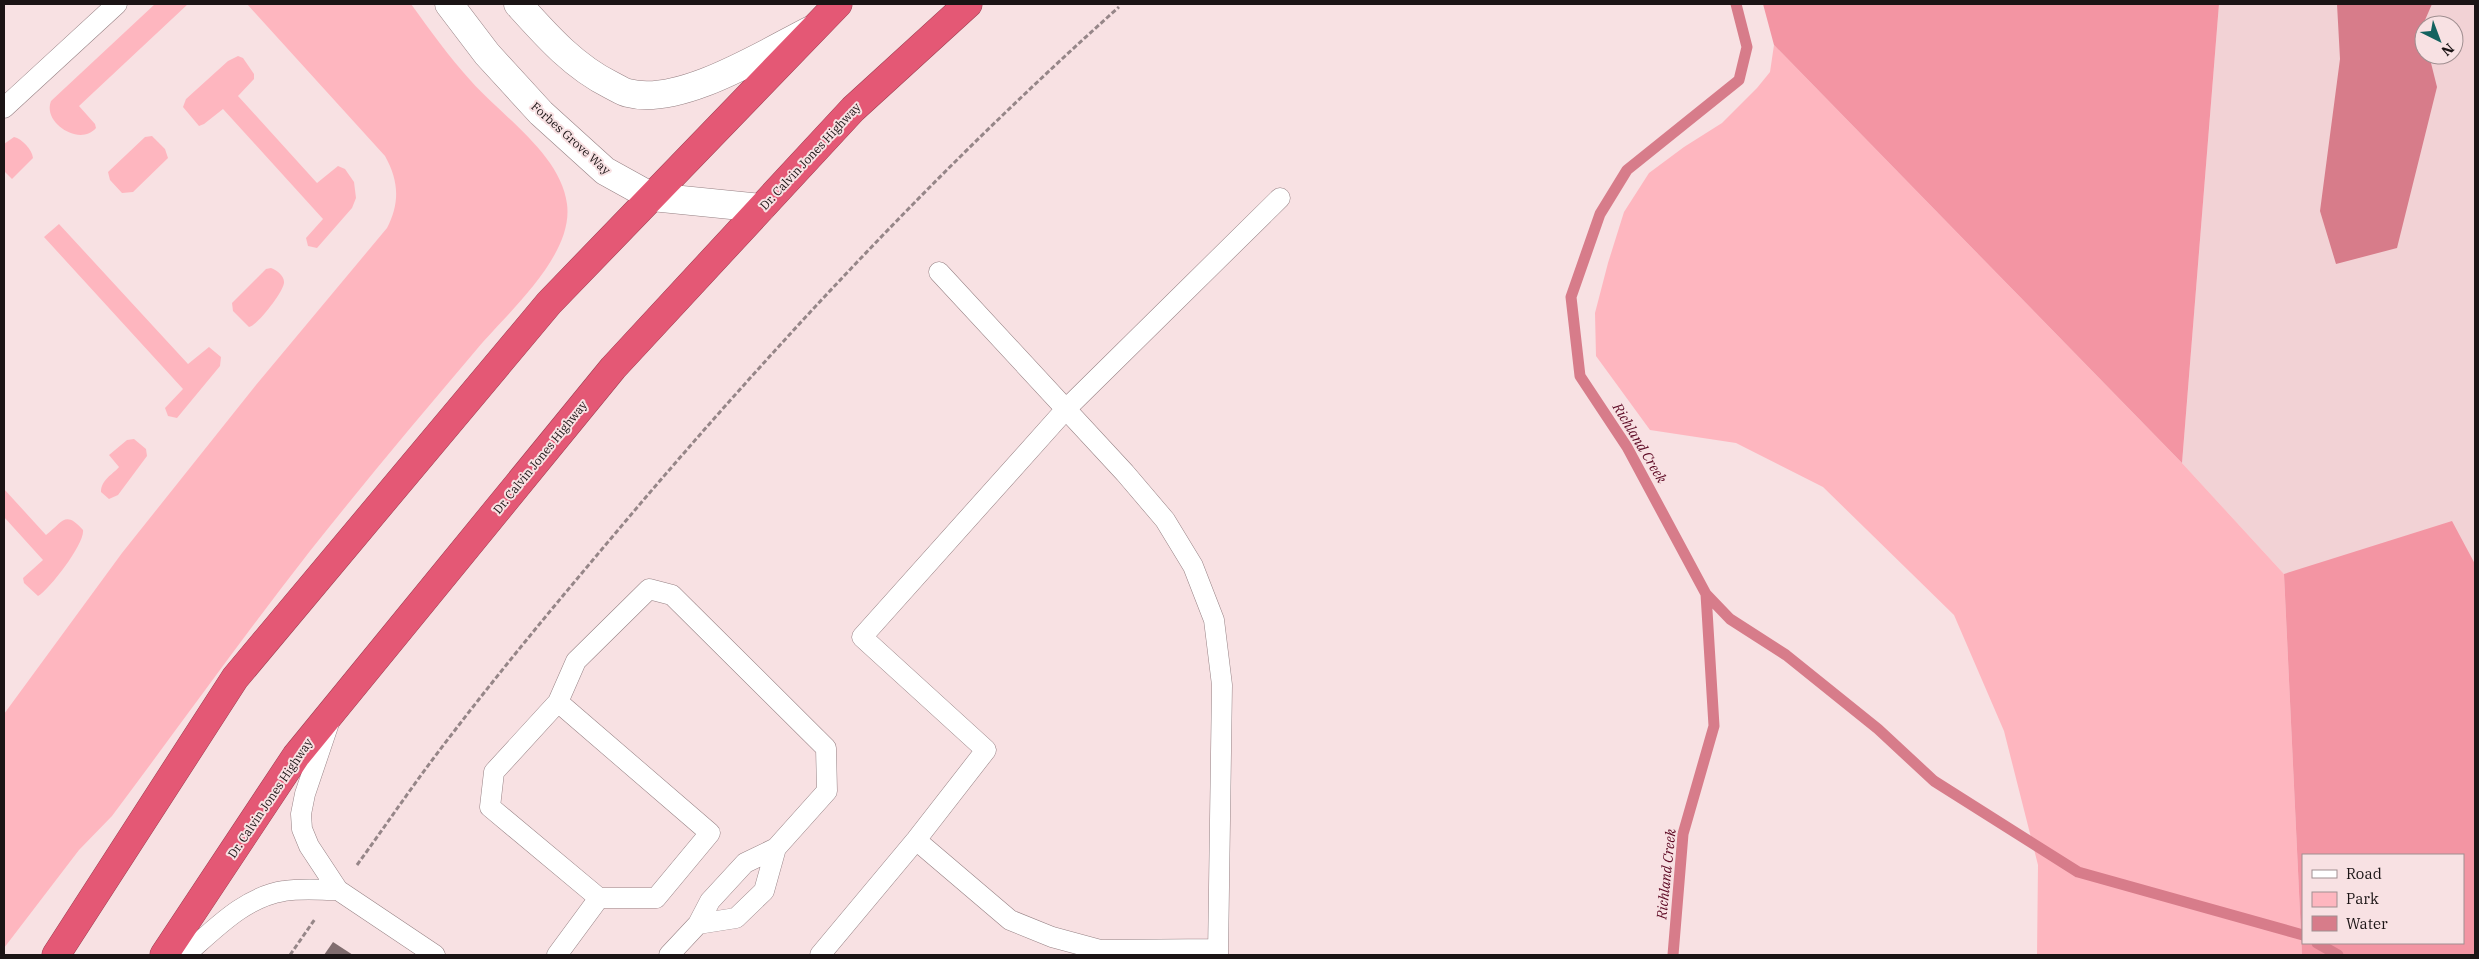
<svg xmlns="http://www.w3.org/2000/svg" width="2479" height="959" viewBox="0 0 2479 959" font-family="'IBM Plex Serif',serif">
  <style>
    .built { fill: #f2d2d5; fill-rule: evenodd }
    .green { fill: #feb6bf }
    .forest { fill: #f395a3; fill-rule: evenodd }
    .water { fill: #d77c8a }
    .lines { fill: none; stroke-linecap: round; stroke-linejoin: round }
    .stream { stroke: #d77c8a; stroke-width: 11 }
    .building { fill: #816d6f }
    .lane-casing { stroke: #968184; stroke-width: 21 }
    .secondary-casing { stroke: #968184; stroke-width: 29 }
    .highway-casing { stroke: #9e4053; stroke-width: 29 }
    .path { stroke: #968688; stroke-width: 3; stroke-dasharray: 5 2.5; stroke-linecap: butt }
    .lane { stroke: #fff; stroke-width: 20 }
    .secondary { stroke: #fff; stroke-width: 28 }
    .highway { stroke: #e45875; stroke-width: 28 }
    .labels { text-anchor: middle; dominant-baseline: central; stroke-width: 4; stroke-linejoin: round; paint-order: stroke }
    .street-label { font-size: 12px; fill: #1b1415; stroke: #f8e1e3 }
    .water-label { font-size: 14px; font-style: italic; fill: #5c0722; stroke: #f8e1e3 }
  </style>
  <rect width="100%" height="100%" fill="#f8e1e3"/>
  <!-- built -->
  <path class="built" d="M2219 4H2475V955L2463 943V855H2303L2301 934 2284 574 2182 463ZM2424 25H2454V55H2424Z"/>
  <!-- green -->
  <path class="green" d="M155 4H188L79 106 95 124 96 128C80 147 42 123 51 101Z
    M247 4H411C430 30 449 57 471 81 503 117 561 155 567 204 574 256 507 313 477 349 420 416 364 483 310 551 242 638 178 728 112 816L79 850 4 948V714L122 553 256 385 387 228C400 203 399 181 385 156Z
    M1774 45 2182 463 2284 574 2302 955H2037L2038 865 2004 731 1954 615 1823 487 1736 443 1650 430 1596 356 1595 313 1608 263 1624 212 1649 173 1684 147 1722 123 1757 88 1770 72Z
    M238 56 243 58 254 74V79L238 96 317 183 338 166 345 169 354 182 356 198 352 208 317 248 308 246 306 238 323 219 223 109 204 124 199 126 183 107 186 99 228 61Z
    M152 136 165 149 168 158 133 192 122 193 110 180 108 172 145 137Z
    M14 137C22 139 32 149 33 158L12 179 4 171V144Z
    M59 224 188 364 209 347 221 357 220 366 177 418 168 416 165 408 183 389 44 237Z
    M271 268C277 270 284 276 284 282 285 290 257 326 249 327L233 311 232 303 266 269Z
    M134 439 146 449 147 456 118 495 109 499 101 492C101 480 112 475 119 467L109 455 127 440Z
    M4 489 46 535C63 522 65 510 83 530 85 543 50 589 38 596L24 583 23 578 43 560 4 517Z"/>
  <!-- forest -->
  <path class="forest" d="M1763 4H2219L2182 463 1774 45Z
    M2452 521 2475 564V955H2302L2284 574ZM2303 855H2463V943H2303Z"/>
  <!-- water -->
  <path class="water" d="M2337 4H2432L2422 27 2424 55H2429L2437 87 2397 248 2336 264 2320 211 2340 59Z"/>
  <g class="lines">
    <!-- stream -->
    <path class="stream" d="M1706 594 1730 619 1786 655 1878 729 1934 781 2078 872 2303 935
      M2317 943 2338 955
      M1673 955 1683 834 1714 726 1706 594 1627 447 1580 376 1571 297 1600 214 1627 170 1739 80 1747 47 1736 4"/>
  </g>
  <!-- building -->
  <path class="building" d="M333 942 353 955H324Z"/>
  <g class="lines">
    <defs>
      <path id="lane" d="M4 108 117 4
        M939 272 1125 473 1165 520 1193 566 1214 620 1222 685 1218 955
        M558 702 576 661 649 589 672 595 826 748 827 791 776 848 764 891 736 918 698 924 669 955
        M558 702 710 833 656 898H599L490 807 494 772Z
        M329 723 305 794 301 814 302 829 309 846 338 890 435 955
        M916 840 1010 920 1052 937 1100 950 1218 949
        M698 924 710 901 745 863 776 848
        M185 955C214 930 244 897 284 891 301 888 320 890 338 890
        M557 955 599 898
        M820 955 916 840 986 750 862 637 1066 409 1280 198"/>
      <path id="secondary" d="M449 4 487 54 541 113 605 171 652 197 761 208
        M518 4C546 35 573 66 611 85 617 88 623 92 628 93 680 107 765 53 811 30"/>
      <path id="highway" d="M56 955 235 678 549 303 838 4
        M164 955 296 756 613 368 853 109 968 4"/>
    </defs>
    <!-- lane casing -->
    <use href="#lane" class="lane-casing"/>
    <!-- secondary casing -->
    <use href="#secondary" class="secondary-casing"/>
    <!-- highway casing -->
    <use href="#highway" class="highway-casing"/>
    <!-- path -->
    <path class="path" d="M357 865C389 821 419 776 452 734 514 653 580 575 646 497 794 324 949 159 1119 7
      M290 955 315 919"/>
    <!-- lane -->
    <use href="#lane" class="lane"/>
    <!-- secondary -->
    <use href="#secondary" class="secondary"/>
    <!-- highway -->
    <use href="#highway" class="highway"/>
  </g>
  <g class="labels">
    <!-- street labels -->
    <g class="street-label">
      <text transform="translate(571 138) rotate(42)">Forbes Grove Way</text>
      <text transform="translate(810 156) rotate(-47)">Dr. Calvin Jones Highway</text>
      <text transform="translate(540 457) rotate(-51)">Dr. Calvin Jones Highway</text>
      <text transform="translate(270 798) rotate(-56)">Dr. Calvin Jones Highway</text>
    </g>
    <!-- water labels -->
    <g class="water-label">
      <text transform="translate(1640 443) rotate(59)">Richland Creek</text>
      <text transform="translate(1666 874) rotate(-84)">Richland Creek</text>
    </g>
  </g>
  <!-- border -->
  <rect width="2479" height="959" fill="none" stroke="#1b1415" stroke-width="10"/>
  <!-- legend -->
  <rect x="2302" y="854" width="162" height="90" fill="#f8e1e3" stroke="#a08f91"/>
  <rect x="2312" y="870" width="25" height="8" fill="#ffffff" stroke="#a08f91"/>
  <text x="2346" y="879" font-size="15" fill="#1b1415">Road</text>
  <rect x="2312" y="892" width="25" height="15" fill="#feb6bf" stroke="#a08f91"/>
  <text x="2346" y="904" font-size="15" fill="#1b1415">Park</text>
  <rect x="2312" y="916" width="25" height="15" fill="#d77c8a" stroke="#a08f91"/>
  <text x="2346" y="929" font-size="15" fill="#1b1415">Water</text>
  <!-- north arrow -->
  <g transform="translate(2439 40) rotate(138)"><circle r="24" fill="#f8e1e3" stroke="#a08f91"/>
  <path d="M0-4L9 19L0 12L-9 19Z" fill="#13625f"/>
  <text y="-8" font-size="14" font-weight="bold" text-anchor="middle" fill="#1b1415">N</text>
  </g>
</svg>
